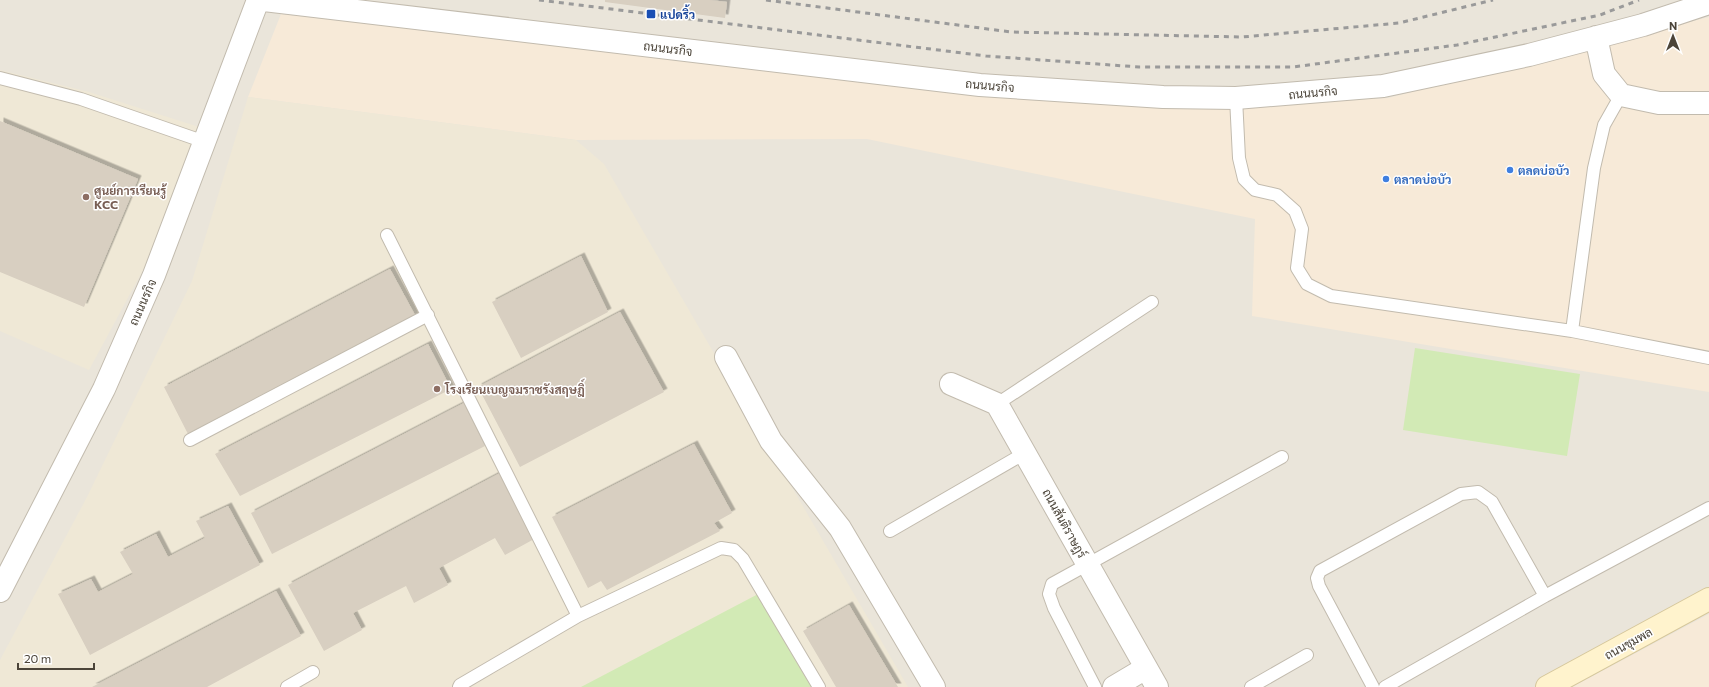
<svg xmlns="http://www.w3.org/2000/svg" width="1709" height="687" viewBox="0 0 1709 687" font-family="Commissioner,Sarabun,sans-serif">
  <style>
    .residential { fill: #eae5da }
    .commercial { fill: #f7ead8 }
    .education { fill: #efe8d6 }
    .green { fill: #d2eab5 }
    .building { fill: #d8cfc1; filter: url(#shadow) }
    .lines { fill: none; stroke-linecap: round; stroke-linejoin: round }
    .lane-casing { stroke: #c2bbae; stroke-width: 14 }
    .street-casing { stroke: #c2bbae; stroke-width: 24 }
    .secondary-casing { stroke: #d6c79b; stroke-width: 24 }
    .lane { stroke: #fff; stroke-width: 12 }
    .street { stroke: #fff; stroke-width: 22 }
    .secondary { stroke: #fff3cd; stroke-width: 22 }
    .rail { stroke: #9a9a9a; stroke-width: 3; stroke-dasharray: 5 5; stroke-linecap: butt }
    .transit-dot { fill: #1a4fb4; stroke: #fff; stroke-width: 1.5 }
    .shop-dot { fill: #3f7fe0; stroke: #fff; stroke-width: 1.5 }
    .education-dot { fill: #8d6e63; stroke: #fff; stroke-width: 1.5 }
    .labels { text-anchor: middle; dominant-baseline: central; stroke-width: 3; stroke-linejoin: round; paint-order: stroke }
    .transit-label { font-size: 12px; font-weight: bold; fill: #164399; stroke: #fff; text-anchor: start }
    .street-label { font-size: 12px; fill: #4b4439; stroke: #fff }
    .shop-label { font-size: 12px; font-weight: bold; fill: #366cbe; stroke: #fff; text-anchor: start }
    .education-label { font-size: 12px; font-weight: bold; fill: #785e54; stroke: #fff; text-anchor: start }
  </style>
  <defs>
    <filter id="shadow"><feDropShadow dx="3.5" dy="-3.5" stdDeviation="0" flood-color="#0004"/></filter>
  </defs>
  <rect width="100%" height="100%" fill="#f6f3ec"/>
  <!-- residential -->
  <path class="residential" d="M0 0H1709V687H0Z"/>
  <!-- commercial -->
  <path class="commercial" d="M281 14 885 82 1180 108 1388 98 1709 17V392L1252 316 1255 219 867 139 576 140 248 97Z
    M1709 614V687H1572Z"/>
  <!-- education -->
  <path class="education" d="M0 70 89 92 199 127 144 268 89 370 0 331Z
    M248 97 576 140 604 164 908 687H0V660L87 497 192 281Z"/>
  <!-- green -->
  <path class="green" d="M1415 348 1580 374 1567 456 1403 430Z
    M762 592 819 687H581Z"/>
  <!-- building -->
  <path class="building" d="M605 0H710L727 2 725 18 605 2Z
    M0 121 138 179 84 307 0 272Z
    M581 256 608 312 521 358 492 302Z
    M390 269 416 317 188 434 164 387Z
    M620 312 664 392 520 467 478 387Z
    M428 344 451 389 240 496 215 454Z
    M464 403 485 446 272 554 251 513Z
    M694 444 732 513 714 523 720 531 607 590 601 581 588 588 552 517Z
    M502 472 536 538 505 555 495 538 439 568 448 585 414 603 406 586 353 613 362 630 324 651 288 585Z
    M228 506 260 565 90 655 58 594 91 579 98 592 133 574 120 552 156 534 168 557 205 538 196 521Z
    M276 591 301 636 207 687H92Z
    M849 605 898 687H836L803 631Z"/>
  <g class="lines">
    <defs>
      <path id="lane" d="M0 78 81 99 205 142
        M1236 98 1239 158 1244 179 1255 190 1277 195 1295 211 1302 229 1297 268 1307 284 1331 296 1572 331 1709 358
        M387 235 578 616
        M1572 331 1594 168 1604 125 1621 95
        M997 404 1152 302
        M190 440 428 315
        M890 531 1025 453
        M287 687 313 672
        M459 687 460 685 578 616 721 548 734 550 743 559 819 687
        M1095 687 1054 608 1049 594 1052 584 1282 457
        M1251 687 1307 655
        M1373 687 1319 586 1317 578 1320 571 1461 494 1478 492 1492 502 1545 596
        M1385 687 1545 596 1709 508"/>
      <path id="street" d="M264 0 980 85 1163 97 1236 98 1383 86 1529 55 1643 25 1709 3
        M1596 37 1604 74 1621 95 1659 103H1709
        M726 357 771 441 840 528 934 687
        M951 384 997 404 1157 687
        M0 591 104 389 154 275 258 0
        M1114 687 1146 668"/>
      <path id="secondary" d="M1547 687 1709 599"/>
    </defs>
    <!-- lane casing -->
    <use href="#lane" class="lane-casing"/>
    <!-- street casing -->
    <use href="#street" class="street-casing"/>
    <!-- secondary casing -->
    <use href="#secondary" class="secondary-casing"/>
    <!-- lane -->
    <use href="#lane" class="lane"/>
    <!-- street -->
    <use href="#street" class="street"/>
    <!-- secondary -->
    <use href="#secondary" class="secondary"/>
    <!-- rail -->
    <path class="rail" d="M539 0 986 56 1139 67H1293L1457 45 1600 15 1639 0
      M766 0 1011 32 1242 37 1399 23 1493 0"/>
  </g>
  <!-- markers -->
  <rect class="transit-dot" x="646" y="9" width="10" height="10" rx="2"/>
  <g class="shop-dot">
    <circle cx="1510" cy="170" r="4"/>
    <circle cx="1386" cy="179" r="4"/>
  </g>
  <g class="education-dot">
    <circle cx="86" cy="197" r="4"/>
    <circle cx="437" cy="389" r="4"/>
  </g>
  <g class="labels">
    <!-- transit labels -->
    <g class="transit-label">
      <text x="660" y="14">แปดริ้ว</text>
    </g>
    <!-- street labels -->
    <g class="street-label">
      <text transform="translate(668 48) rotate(7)">ถนนนรกิจ</text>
      <text transform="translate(990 85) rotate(5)">ถนนนรกิจ</text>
      <text transform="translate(1313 92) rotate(-5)">ถนนนรกิจ</text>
      <text transform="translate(142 302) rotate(-66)">ถนนนรกิจ</text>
      <text transform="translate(1065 523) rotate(61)">ถนนสันติราษฎร์</text>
      <text transform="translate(1628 643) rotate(-29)">ถนนชุมพล</text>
    </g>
    <!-- shop labels -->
    <g class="shop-label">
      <text x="1518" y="170">ตลดบ่อบัว</text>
      <text x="1394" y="179">ตลาดบ่อบัว</text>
    </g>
    <!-- education labels -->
    <g class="education-label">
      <text x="94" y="190">ศูนย์การเรียนรู้<tspan x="94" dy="14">KCC</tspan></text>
      <text x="445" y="389">โรงเรียนเบญจมราชรังสฤษฎิ์</text>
    </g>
  </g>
  <!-- north arrow -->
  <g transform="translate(1673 36)" stroke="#ffffff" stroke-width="3" paint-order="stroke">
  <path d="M0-3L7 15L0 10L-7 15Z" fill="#4b4439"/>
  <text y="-6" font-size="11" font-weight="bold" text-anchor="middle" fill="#4b4439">N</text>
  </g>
  <!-- scale -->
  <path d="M18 663v6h76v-6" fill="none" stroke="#4b4439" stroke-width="2"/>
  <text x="24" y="663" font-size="12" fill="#4b4439" stroke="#ffffff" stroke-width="3" paint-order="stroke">20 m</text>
</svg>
